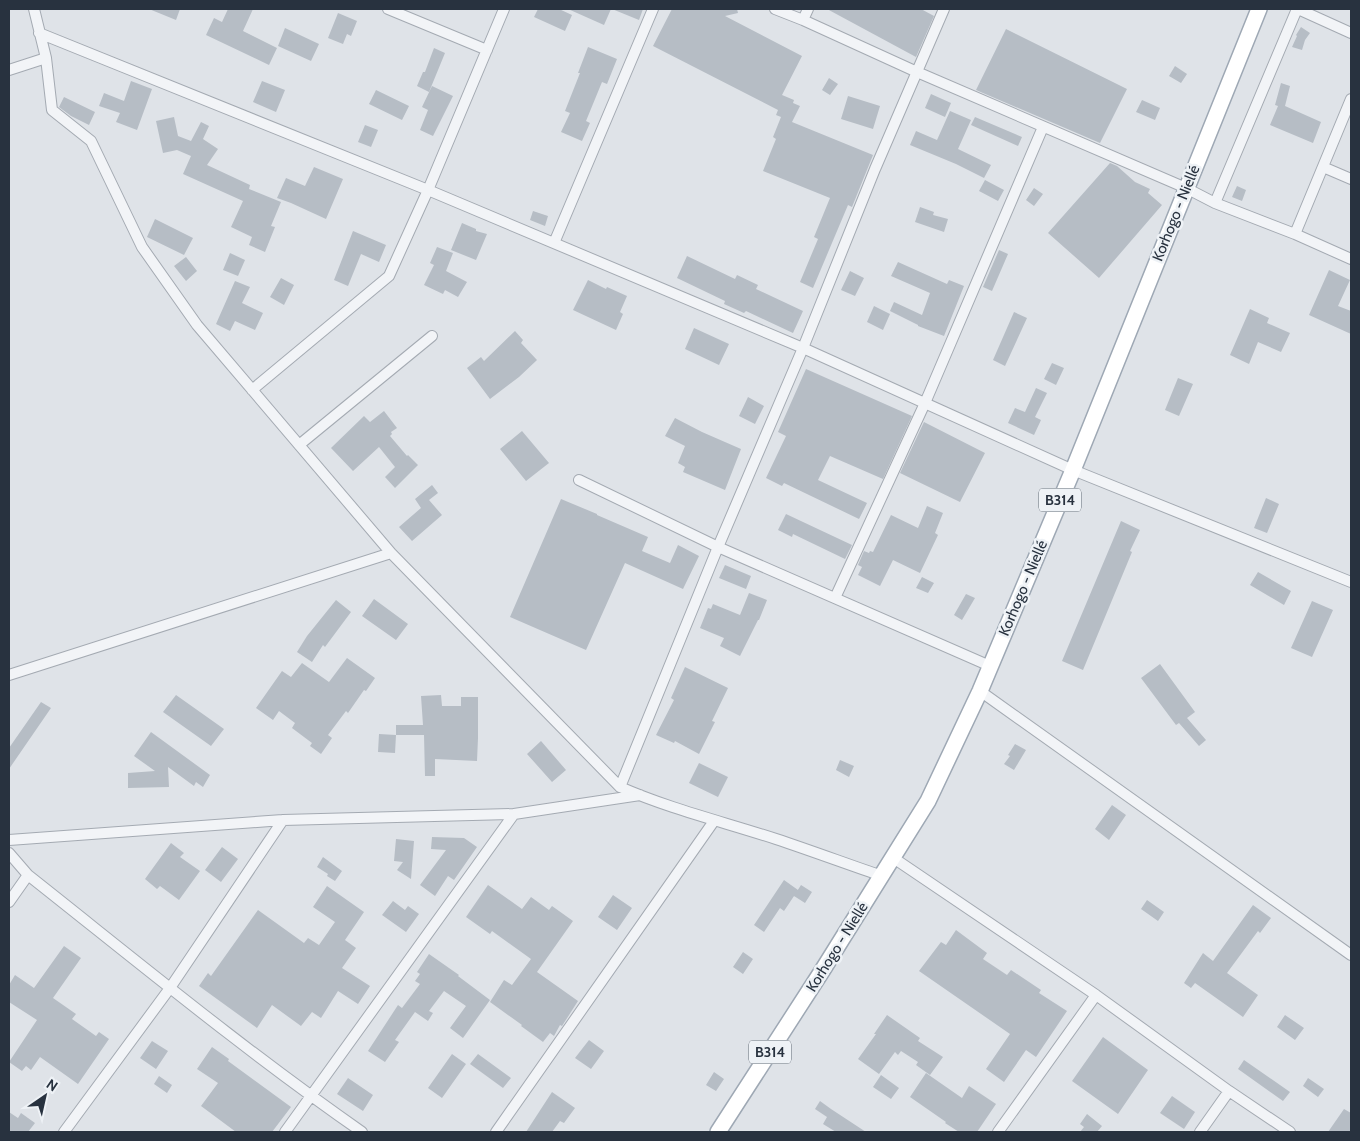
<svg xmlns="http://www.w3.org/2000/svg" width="1360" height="1141" viewBox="0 0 1360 1141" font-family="Cabin,sans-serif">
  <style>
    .building { fill: #b6bdc5 }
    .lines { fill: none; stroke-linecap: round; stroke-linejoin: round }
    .minor-casing { stroke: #a4aab2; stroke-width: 12 }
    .primary-casing { stroke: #9ea8b4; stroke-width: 18 }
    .minor { stroke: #f2f4f7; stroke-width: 10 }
    .primary { stroke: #fff; stroke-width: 15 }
    .labels { text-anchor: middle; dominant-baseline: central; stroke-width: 5; stroke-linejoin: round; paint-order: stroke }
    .shield { fill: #eef2f6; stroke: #636c76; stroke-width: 1 }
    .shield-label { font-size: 14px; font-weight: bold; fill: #28323f }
    .street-label { font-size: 15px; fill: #28323f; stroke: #eef2f6 }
  </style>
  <rect width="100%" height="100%" fill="#dfe3e8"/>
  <!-- building -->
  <path class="building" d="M149 9H180L176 20Z
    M228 9H253L243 31 277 48 269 65 206 35 214 18 222 22Z
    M538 9H559L572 15 565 31 534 17Z
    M568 9H611L604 25Z
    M612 9H643L639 20Z
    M672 9H737L738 13 725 16 802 56 782 95 794 100 793 103 800 106 792 122 873 155 852 207 848 205 813 288 800 282 818 239 814 237 830 198 763 171 776 139 773 137 781 117 776 115 778 110 653 46Z
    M827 9H921L934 16 916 57Z
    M338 13 357 21 351 36 347 34 343 44 328 38Z
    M1301 27 1310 33 1305 40 1302 50 1292 47 1297 36 1296 35Z
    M285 28 319 44 311 61 278 46Z
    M1006 29 1127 89 1100 143 976 90Z
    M588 47 617 59 607 84 602 82 586 121 590 123 582 141 561 132 570 113 565 111 580 73H578Z
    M434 48 445 53 429 92 417 86 423 72H425Z
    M1175 66 1187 74 1181 83 1169 76Z
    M829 78 838 84 830 95 822 90Z
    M131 81 152 89 137 130 116 122 120 113 99 106 104 93 124 101Z
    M262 81 285 90 276 112 253 102Z
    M1281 83 1290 86 1285 106 1321 122 1313 143 1270 125 1278 106 1275 105Z
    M432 86 453 96 433 136 420 130 428 110 422 107Z
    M376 90 409 106 402 120 369 104Z
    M931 94 951 103 945 117 925 108Z
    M848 96 880 106 873 129 841 119Z
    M64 97 95 112 89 125 71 116 59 107Z
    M1142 100 1160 108 1155 120 1136 112Z
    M950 111 971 120 958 149 991 165 984 178 956 164 910 145 916 131 937 140Z
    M174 117 178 136 191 141 201 122 209 126 203 139 218 149 207 165 250 185 249 189 281 202 271 226 275 227 265 252 249 245 252 237 231 227 243 201 183 174 191 156 177 150 163 153 156 121Z
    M975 117 1022 137 1018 146 971 125Z
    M365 125 378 130 371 147 358 142Z
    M1110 163 1117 166 1135 182 1150 189 1148 193 1162 205 1099 278 1048 233Z
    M314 167 343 179 326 219 291 203 277 198 286 178 305 186Z
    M985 180 1004 190 998 201 979 191Z
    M1237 186 1246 190 1242 201 1232 197Z
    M1034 188 1043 194 1034 206 1026 200Z
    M920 207 934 212 933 215 948 219 944 232 915 222Z
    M533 211 548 216 545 226 530 220Z
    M155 219 193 238 184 255 147 237Z
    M462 223 476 229V231L487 234 476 260 451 250Z
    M353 231 386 245 379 262 361 254 348 286 334 280Z
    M437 247 453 253 446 271 467 282 458 297 445 290 443 294 424 285 434 265 430 263Z
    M999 250 1008 254 992 291 983 287Z
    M230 253 245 260 238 276 223 270Z
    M687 256 735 279 737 275 758 285 756 289 803 311 793 333 746 311 744 313 724 304 725 301 677 278Z
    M186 257 197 271 186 281 174 266Z
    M898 262 947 284 949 280 964 286 944 336 918 326V325L890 311 894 302 922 315 930 293 891 276Z
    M1329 270 1350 280 1338 306 1351 311V334L1309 315Z
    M850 271 864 278 855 296 841 290Z
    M281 278 294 285 284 305 270 297Z
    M588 280 606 289 607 287 627 296 620 312 623 314 616 330 573 310Z
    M235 281 250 287 242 303 263 313 255 330 235 321 230 331 216 324Z
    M874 306 890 314 883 330 867 322Z
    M1250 309 1269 318 1267 323 1290 333 1281 352 1258 342 1249 364 1230 355Z
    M1014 312 1027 318 1005 366 993 360Z
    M694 328 729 344 719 365 685 349Z
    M515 331 523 340 521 343 537 360 519 377 490 399 467 368 481 357 484 361Z
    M1052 363 1064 368 1056 385 1044 379Z
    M806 369 912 416 883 479 830 456 818 480 867 503 859 519 784 483 782 486 766 478 786 436 778 432Z
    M1178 378 1193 384 1179 416 1165 410Z
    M1036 388 1047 393 1035 417 1041 420 1034 435 1008 423 1015 408 1025 412Z
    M748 397 764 406 755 424 739 416Z
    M384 411 397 428 391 432 392 434 390 436 407 456 408 455 418 465 395 488 385 477 395 467 379 447 353 471 331 448 364 416 370 422Z
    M675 418 702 432 741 449 725 490 683 472 685 467 678 463 685 446 665 436Z
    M924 422 985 453 960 502 900 473Z
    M522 431 549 463 526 481 500 449Z
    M432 485 438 493 429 500 442 515 412 541 399 527 421 508 415 499Z
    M1266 498 1279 504 1267 533 1254 528Z
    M561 499 597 514V515L648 537 642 551 670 563 678 545 699 556 683 589 625 563 586 650 510 617Z
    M927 506 943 513 935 533 938 535 920 573 893 560 880 586 858 575 862 567 858 565 864 551 869 553 870 551 873 552 891 515 918 528Z
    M786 514 852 545 845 559 793 534 792 537 778 530Z
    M1121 521 1140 530 1130 551 1132 552 1083 670 1062 661Z
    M725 565 751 576 746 589 719 578Z
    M1258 572 1291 591 1284 605 1250 585Z
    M922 577 934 583 928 593 916 588Z
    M749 593 767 600 759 620H758L740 656 720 646 724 638 700 628 708 608 711 609 713 604 740 615Z
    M966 594 975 598 962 620 954 615Z
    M374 599 408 624 396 640 362 616Z
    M336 600 351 612 325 647 323 645 312 662 297 652 307 636Z
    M1312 601 1333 610 1312 657 1291 648Z
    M347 658 375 678 366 691 364 690 348 713 346 711 328 735 332 738 321 754 310 746 312 743 292 728 295 723 279 711 273 720 256 708 282 671 291 677 302 663 329 682Z
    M1160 664 1195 712 1187 718 1206 740 1199 746 1179 723 1176 725 1141 678Z
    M685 667 728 688 712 721 715 722 699 754 675 741 674 743 656 735 674 700 671 698Z
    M176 695 224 729 211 746 163 712Z
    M441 695 442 706H461V697H478V738L477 761 435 759V776H425L424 735H396V725H423L421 696Z
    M41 702 51 708 9 769V748Z
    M151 732 210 775 203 787 196 782 194 786 168 767 169 787 128 788V773L155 771 134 756Z
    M379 734 396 735 395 753 378 752Z
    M541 741 566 770 552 782 527 754Z
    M1015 744 1026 750 1014 770 1004 764 1010 756 1008 755Z
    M840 760 854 766 849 777 836 770Z
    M699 763 728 777 718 797 689 783Z
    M1112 805 1126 815 1109 840 1095 829Z
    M432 837 464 838 477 847 454 880 448 876 435 896 420 885 446 850 431 849Z
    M396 839 414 841 411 879 397 870 403 862 394 861Z
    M171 843 184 853 180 857 200 871 179 900 160 886 157 889 145 879Z
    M222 847 238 859 221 882 205 870Z
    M323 857 342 871 335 881 327 876 328 874 317 867Z
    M784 880 798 890 784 911 780 908 764 932 754 925Z
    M488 885 522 909 531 897 549 910 552 906 573 921 537 972 578 1001 562 1026 560 1025 554 1036 550 1033 543 1042 521 1026 522 1025 490 1002 504 980 512 985 531 959 492 931 490 934 466 917Z
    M801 885 812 892 805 903 794 896Z
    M327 886 364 912 345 940 356 948 342 968 370 986 358 1004 338 991 321 1018 312 1012 301 1026 272 1005 257 1028 199 986 208 973 211 976 258 910 304 943 308 938 319 945 335 922 313 907Z
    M613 895 632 908 617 930 598 917Z
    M1147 900 1164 912 1158 921 1141 909Z
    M393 901 405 910 408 906 419 914 406 932 382 915Z
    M1253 905 1271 918 1260 933 1258 931 1227 973 1258 995 1243 1017 1195 983 1191 988 1184 983 1203 953 1213 961Z
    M956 930 987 953 983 959 1007 975 1011 970 1041 990 1039 993 1067 1011 1036 1057 1026 1050 1004 1082 986 1069 1010 1034 919 971 941 942 946 945Z
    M64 946 81 958 53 998 76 1014 72 1019 96 1036 99 1032 109 1039 78 1084 40 1057 31 1070 26 1066 22 1071 9 1062 37 1020 9 1002V985L15 975 34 988Z
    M743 952 753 959 743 974 733 967Z
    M429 954 459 975 458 976 490 1000 463 1038 450 1028 466 1006 444 991 429 1011 433 1013 428 1021 415 1012 395 1040 399 1042 385 1062 368 1051 398 1005 402 1008 420 984 415 981 420 974 417 972Z
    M887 1015 920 1038 918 1041 943 1057 930 1075 916 1065 918 1062 901 1051 898 1055 895 1052 879 1074 858 1059 876 1034H874Z
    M1285 1015 1304 1028 1295 1040 1277 1027Z
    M1103 1037 1148 1070 1118 1114 1072 1081Z
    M589 1040 604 1051 591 1069 575 1058Z
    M152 1041 168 1051 156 1069 140 1058Z
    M212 1047 229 1059 228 1061 291 1107 272 1132H236L201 1106 218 1083 197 1069Z
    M452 1054 466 1064 442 1098 428 1088Z
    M478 1054 511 1078 503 1088 470 1064Z
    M1244 1060 1290 1092 1283 1101 1238 1069Z
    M714 1072 724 1079 716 1091 706 1085Z
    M926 1073 962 1098 969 1086 996 1104 977 1132H959L945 1123 946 1122 910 1097Z
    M881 1075 899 1088 891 1099 873 1087Z
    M159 1076 172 1085 167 1093 154 1084Z
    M348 1078 373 1095 363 1111 337 1094Z
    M1308 1078 1324 1089 1318 1097 1303 1086Z
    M552 1092 575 1108 564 1123 560 1121 552 1132H526Z
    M1172 1096 1195 1112 1184 1129 1160 1113Z
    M820 1101 831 1109 866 1132H836L823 1124 827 1117 815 1109Z
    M1344 1109 1351 1113V1132H1328Z
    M9 1112 18 1118 21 1113 35 1123 28 1132H9Z
    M1087 1114 1102 1126 1097 1132H1080L1084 1127 1080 1124Z"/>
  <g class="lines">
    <defs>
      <path id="minor" d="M34 9 46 58 52 110 91 141 142 247 197 325 391 553 620 787C670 809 724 822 776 839 812 851 847 864 882 876
        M388 9 487 50
        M775 9 803 20 917 72 1186 188 1215 203 1295 234 1351 259
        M1298 9 1351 33
        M803 20 808 9
        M39 33 428 190 803 348 1073 470 1351 582
        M9 70 46 58
        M1323 167 1351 179
        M1215 203 1297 9
        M1295 234 1351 99
        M554 243 653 9
        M252 390 389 276 428 190 504 9
        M299 445 432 336
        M579 480 718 547 990 666
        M835 598 925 403 1043 127
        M9 675 391 553
        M980 691 1351 955
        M620 787 718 547 803 348 875 169 944 9
        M9 840 283 820 514 814 640 795
        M9 853 28 875C138 962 247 1052 362 1132
        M892 857 1096 995 1229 1091 1290 1132
        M9 902 28 875
        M64 1132 170 988 283 820
        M285 1132 514 814
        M496 1132 714 821
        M998 1132 1096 995
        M1200 1132 1229 1091"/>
      <path id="primary" d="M718 1132 822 971 928 801 980 691 1073 470 1259 9"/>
    </defs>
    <!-- minor casing -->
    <use href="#minor" class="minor-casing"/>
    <!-- primary casing -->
    <use href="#primary" class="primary-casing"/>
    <!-- minor -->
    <use href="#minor" class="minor"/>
    <!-- primary -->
    <use href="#primary" class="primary"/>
  </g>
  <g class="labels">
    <!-- shield labels -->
    <g class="shield">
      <rect x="1039" y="488.5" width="42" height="23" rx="4"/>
      <rect x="749" y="1040.5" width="42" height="23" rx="4"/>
    </g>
    <g class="shield-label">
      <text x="1060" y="500">B314</text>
      <text x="770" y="1052">B314</text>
    </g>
    <!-- street labels -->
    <g class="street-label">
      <text transform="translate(1176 213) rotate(-68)">Korhogo - Niellé</text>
      <text transform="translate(1023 588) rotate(-67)">Korhogo - Niellé</text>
      <text transform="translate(837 947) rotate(-58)">Korhogo - Niellé</text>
    </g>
  </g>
  <!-- border -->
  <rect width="1360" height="1141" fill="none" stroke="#28323f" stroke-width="20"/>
  <!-- north arrow -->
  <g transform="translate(45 1096) rotate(34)" stroke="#eef2f6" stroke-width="4" paint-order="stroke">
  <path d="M0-4L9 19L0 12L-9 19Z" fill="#28323f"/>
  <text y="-8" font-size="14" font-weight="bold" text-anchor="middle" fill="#28323f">N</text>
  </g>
</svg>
